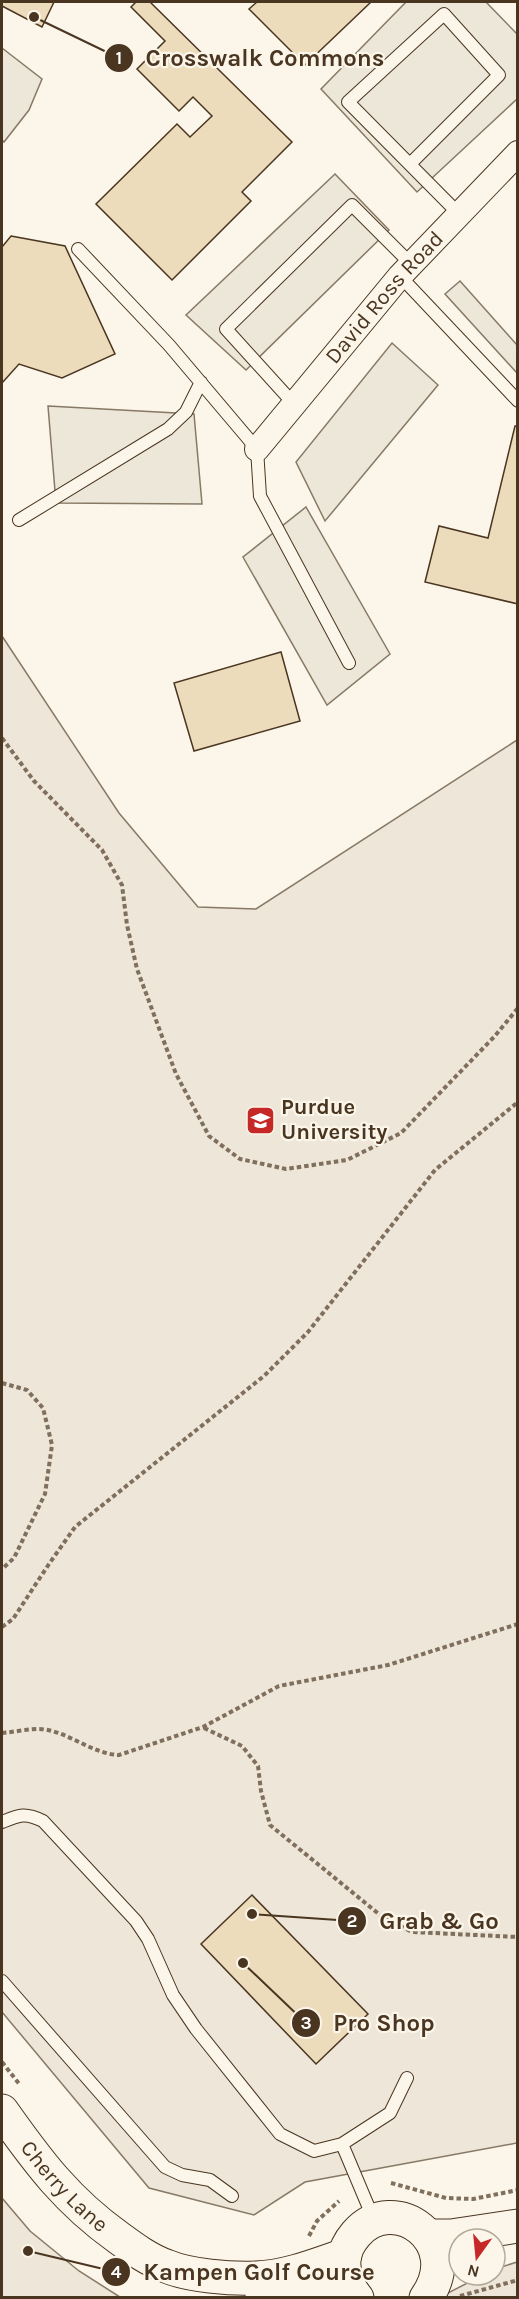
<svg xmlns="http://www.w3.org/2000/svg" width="519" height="2299" viewBox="0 0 519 2299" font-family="Karla,sans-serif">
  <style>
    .green { fill: #ede6d9; stroke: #887966; stroke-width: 1.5 }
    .parking { fill: #ede7d9; stroke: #887966; stroke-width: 1.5 }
    .building { fill: #ecdcbc; stroke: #4a3520; stroke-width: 1.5 }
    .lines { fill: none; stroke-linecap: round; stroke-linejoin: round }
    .lane-casing { stroke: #4a3520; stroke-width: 14 }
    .street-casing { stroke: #4a3520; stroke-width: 26 }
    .secondary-casing { stroke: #4a3520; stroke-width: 35 }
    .path { stroke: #7f6f5c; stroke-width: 4; stroke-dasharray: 4.5 3; stroke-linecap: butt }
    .lane { stroke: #fbf6e9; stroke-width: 12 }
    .street { stroke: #fbf6e9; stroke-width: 24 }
    .secondary { stroke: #fbf6e9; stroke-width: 33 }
    .labels { text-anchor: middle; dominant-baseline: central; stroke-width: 4.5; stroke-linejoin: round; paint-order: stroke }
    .street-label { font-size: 22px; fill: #4a3520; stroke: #fbf6e9 }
    .poi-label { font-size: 22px; font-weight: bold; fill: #4a3520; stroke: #fbf6e9; text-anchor: start }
    .leader { fill: none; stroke: #4a3520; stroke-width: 2 }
    .callout-dot { fill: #4a3520; stroke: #fbf6e9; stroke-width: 2 }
    .mark-label { font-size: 18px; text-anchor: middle; font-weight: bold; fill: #fff }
    .callout-label { font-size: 24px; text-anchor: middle; font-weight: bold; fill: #4a3520; stroke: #fbf6e9; stroke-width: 4.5; stroke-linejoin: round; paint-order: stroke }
  </style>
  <rect width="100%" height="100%" fill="#fbf6e9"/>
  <!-- green -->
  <path class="green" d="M2 636 119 813 198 907 256 909 517 740V2143L305 2182 254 2215 149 2188 2 2012Z
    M2 2198 30 2231 79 2271 120 2297H2Z
    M517 2262V2297L443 2298 446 2294 483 2275H495V2269Z"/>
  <!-- parking -->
  <path class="parking" d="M406 2H486L517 34V99L417 192 321 89Z
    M2 48 42 79 29 110 4 142 2 140Z
    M335 174 389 230 246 370 186 315Z
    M460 281 517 345V373L445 294Z
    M392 343 438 385 325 521 296 462Z
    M48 406 194 414 202 504 56 503Z
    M306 507 390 654 327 705 243 557Z"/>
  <!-- building -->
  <path class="building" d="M2 2H54L42 27 2 6Z
    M136 2H150L292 142 242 192 251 201 172 280 96 204 177 124 190 137 212 116 193 97 179 111 137 69 165 41 131 7Z
    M257 2H371L305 65 249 9Z
    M11 236 65 246 115 354 62 378 19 364 2 383V247Z
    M515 426H518V604L425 582 439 526 488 538Z
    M281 652 300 721 194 751 174 683Z
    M252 1895 368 2014 316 2064 201 1944Z"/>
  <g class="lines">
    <defs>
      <path id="lane" d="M410 164 499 75 444 14 348 102 459 214
        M78 249 169 345 257 449 260 496 349 663
        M400 276 518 401
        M294 404 226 329 352 205 411 264
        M19 520 168 429 186 412 201 382
        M2 1822C19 1815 25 1812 43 1821L136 1921 148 1939 173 1995 196 2029 280 2134 314 2151 342 2144 390 2113 407 2078
        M2 1981 165 2167 182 2175 210 2180 232 2196
        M342 2144 374 2220"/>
      <g id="street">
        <path id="s1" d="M257 449 400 276 518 153"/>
      </g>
      <g id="secondary">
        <path id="s2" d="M2 2111C38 2162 67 2201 119 2238 134 2249 149 2260 166 2266 189 2276 231 2279 256 2278 286 2277 316 2265 345 2255"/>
        <path d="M428 2236H451L518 2226"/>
        <path d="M262 2295 303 2292 353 2293"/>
        <path d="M357 2298C347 2287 343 2273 344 2259 345 2250 350 2241 356 2234 394 2190 466 2242 426 2298"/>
      </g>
    </defs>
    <!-- lane casing -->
    <use href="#lane" class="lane-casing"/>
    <!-- street casing -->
    <use href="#street" class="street-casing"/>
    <!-- secondary casing -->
    <use href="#secondary" class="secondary-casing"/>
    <!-- path -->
    <path class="path" d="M2 738 34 781 102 850 122 885 127 925 137 969 176 1074 209 1136 240 1159 286 1169 347 1160 401 1133 494 1037 518 1008
      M2 1383 27 1390 43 1408 52 1445 45 1494 14 1558 2 1569
      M2 1627 13 1619 49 1564 75 1527 264 1376 308 1332 435 1170 518 1102
      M204 1728 242 1746 258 1766 261 1791 270 1825 380 1915 412 1932 518 1937
      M2 1733C14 1732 27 1729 39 1729 67 1730 91 1754 119 1755L203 1727 279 1686 388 1665 518 1624
      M2 2062 20 2085
      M391 2183 446 2198 473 2199 518 2190
      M309 2236 317 2221 339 2201
      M460 2296 518 2280"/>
    <!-- lane -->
    <use href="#lane" class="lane"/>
    <!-- street -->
    <use href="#street" class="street"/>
    <!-- secondary -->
    <use href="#secondary" class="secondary"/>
  </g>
  <!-- icons -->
  <defs>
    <symbol id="university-square" viewBox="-11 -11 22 22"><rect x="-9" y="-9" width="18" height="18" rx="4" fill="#c62828" stroke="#fbf6e9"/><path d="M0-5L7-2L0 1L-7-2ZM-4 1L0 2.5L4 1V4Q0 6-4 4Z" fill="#fff"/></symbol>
  </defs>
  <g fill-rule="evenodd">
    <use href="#university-square" x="244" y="1104" width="33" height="33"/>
  </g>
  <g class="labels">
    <!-- street labels -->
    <g class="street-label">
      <text stroke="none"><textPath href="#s1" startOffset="198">David Ross Road</textPath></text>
      <text stroke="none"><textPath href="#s2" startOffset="98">Cherry Lane</textPath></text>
    </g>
    <!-- poi labels -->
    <g class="poi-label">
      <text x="281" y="1107">Purdue<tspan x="281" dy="25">University</tspan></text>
    </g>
  </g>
  <!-- callouts -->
  <path class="leader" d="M34 17L119 58M252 1914L352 1921M243 1963L306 2023M28 2251L116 2272"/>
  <g class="callout-dot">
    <circle cx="34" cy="17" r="6"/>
    <circle cx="252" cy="1914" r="6"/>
    <circle cx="243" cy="1963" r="6"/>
    <circle cx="28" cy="2251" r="6"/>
    <circle cx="119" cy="58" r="15"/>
    <circle cx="352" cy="1921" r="15"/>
    <circle cx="306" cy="2023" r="15"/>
    <circle cx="116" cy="2272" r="15"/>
  </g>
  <g class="mark-label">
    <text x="119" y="64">1</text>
    <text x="352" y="1927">2</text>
    <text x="306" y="2029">3</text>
    <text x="116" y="2278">4</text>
  </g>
  <g class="callout-label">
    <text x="265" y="66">Crosswalk Commons</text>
    <text x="439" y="1929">Grab &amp; Go</text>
    <text x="384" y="2031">Pro Shop</text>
    <text x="259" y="2280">Kampen Golf Course</text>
  </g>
  <!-- border -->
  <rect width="519" height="2299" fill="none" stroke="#4a3520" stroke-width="6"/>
  <!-- north arrow -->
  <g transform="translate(477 2257) rotate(195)"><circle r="28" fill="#fbf6e9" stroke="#b4a999" stroke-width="1.5"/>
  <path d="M0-4.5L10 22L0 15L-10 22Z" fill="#c62828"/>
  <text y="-9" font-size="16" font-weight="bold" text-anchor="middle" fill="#4a3520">N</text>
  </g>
</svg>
